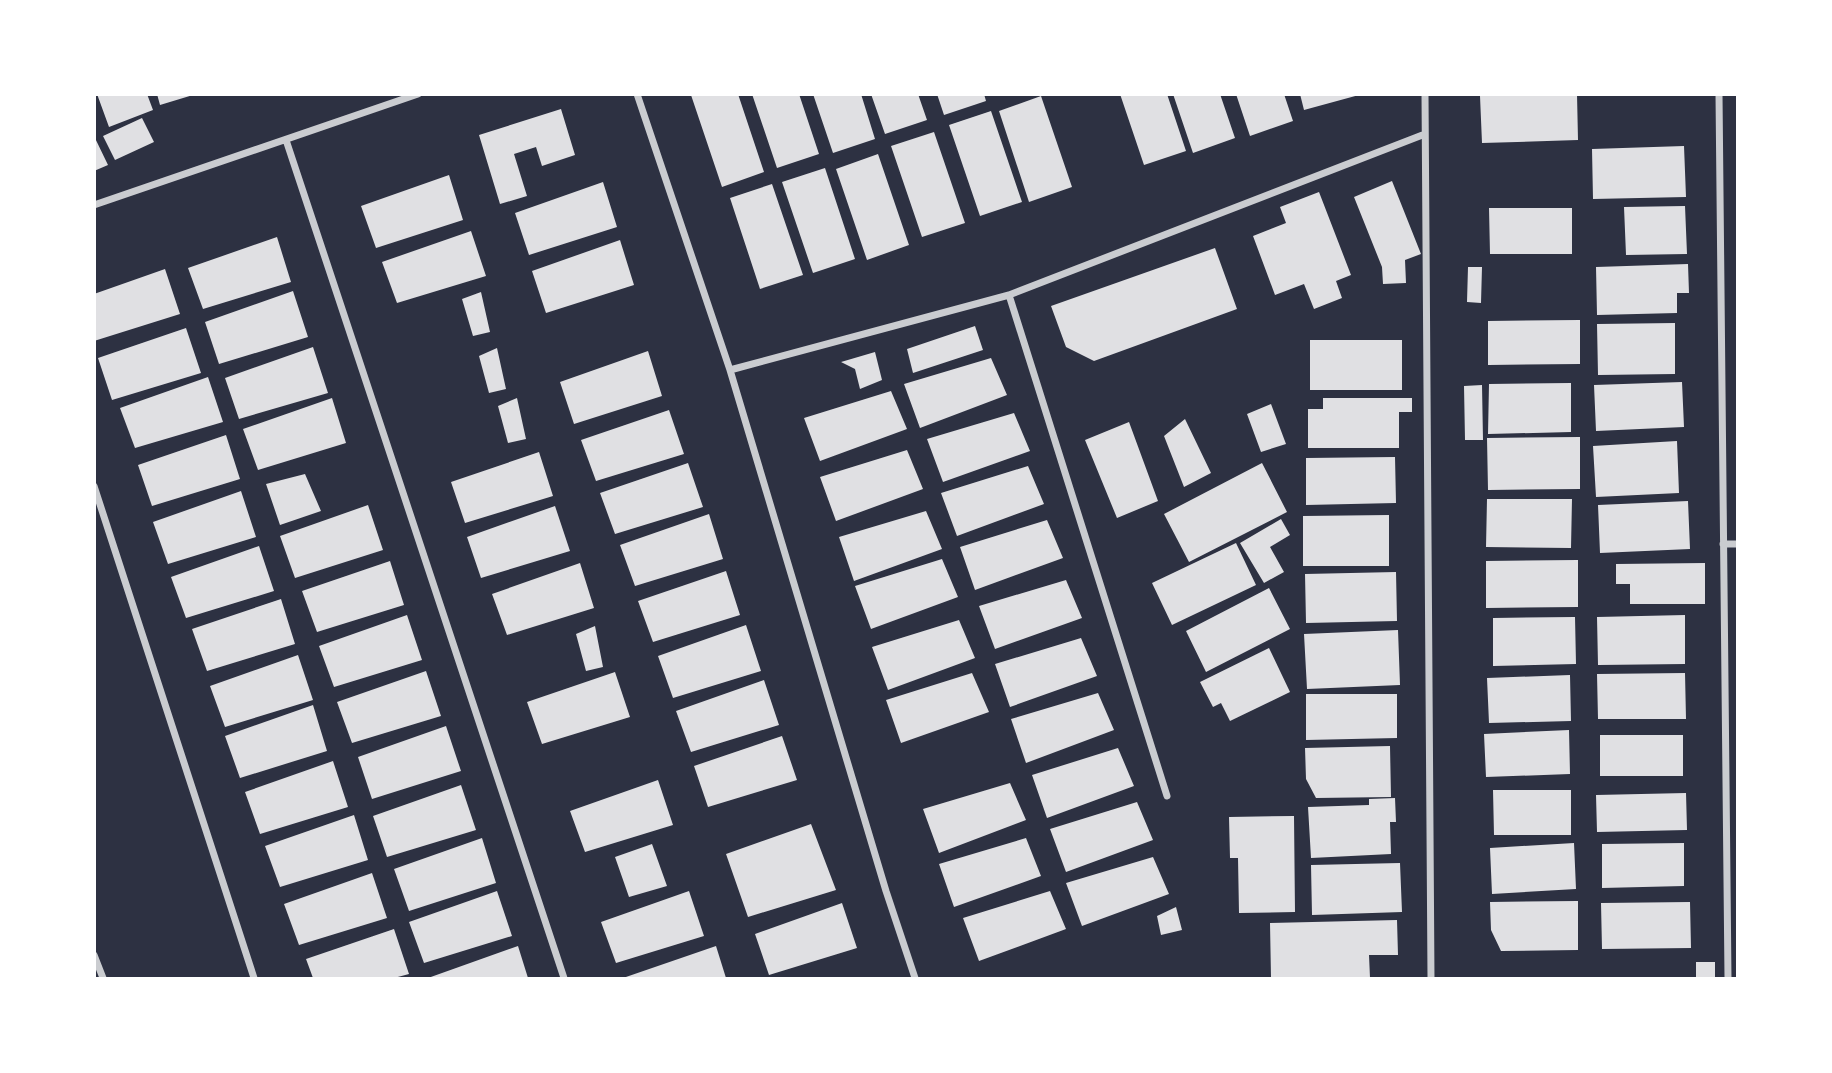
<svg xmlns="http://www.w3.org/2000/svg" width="1832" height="1073" viewBox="0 0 1832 1073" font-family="'Work Sans',sans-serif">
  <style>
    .building { fill: #e0e0e3 }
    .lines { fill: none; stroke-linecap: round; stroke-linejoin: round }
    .minor { stroke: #caccd0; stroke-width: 7 }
  </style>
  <rect width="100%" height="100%" fill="#2d3142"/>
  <!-- building -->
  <path class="building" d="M97 94H147L153 110 109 127Z
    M157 94H193V95L160 105Z
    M738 94 764 172 722 187 691 95Z
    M752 94H799L819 154 777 168Z
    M813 94H861L875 139 833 153Z
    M871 94H918L927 120 885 134Z
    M937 94H984L986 101 944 115Z
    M1120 94H1167L1186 151 1144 165Z
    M1173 94H1220L1235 138 1193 153Z
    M1236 94H1284L1293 121 1250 136Z
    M1300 94H1359V95L1304 110Z
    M1577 94 1578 140 1482 143 1480 96Z
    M1041 96 1072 187 1029 202 999 111Z
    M561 109 575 155 542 166 536 147 514 154 527 196 500 204 479 135Z
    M991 111 1022 202 980 216 949 125Z
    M142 118 154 142 115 160 103 136Z
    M934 132 965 223 922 237 891 146Z
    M94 136 108 165 94 171Z
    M1684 146 1686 197 1593 199 1592 149Z
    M878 154 909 245 867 260 836 169Z
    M825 168 855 259 813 273 782 182Z
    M449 175 463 220 376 248 361 206Z
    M1392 181 1421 254 1405 260 1406 283 1383 284 1382 267 1354 197Z
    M603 182 617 227 529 255 515 213Z
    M772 184 803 275 760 289 730 198Z
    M1319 192 1351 275 1336 281 1342 298 1314 309 1304 284 1275 295 1253 236 1286 223 1280 207Z
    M1685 206 1687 254 1626 255 1624 207Z
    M1489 208H1572V254H1490Z
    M471 231 486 276 397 303 382 262Z
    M277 237 291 282 203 309 188 268Z
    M620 240 634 285 546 313 532 271Z
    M1215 248 1237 309 1094 361 1066 347 1051 306Z
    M1688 264 1689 293H1677V313L1597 315 1596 267Z
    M1468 267H1482L1481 303 1467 302Z
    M165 269 180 314 94 341V294Z
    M293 291 308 337 219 364 205 322Z
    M481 292 490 332 473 336 462 299Z
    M1580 320V364L1488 365V321Z
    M1675 323V374L1598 375 1597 324Z
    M975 326 983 350 913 373 907 349Z
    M186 328 201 373 112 400 98 358Z
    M1310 340H1402V390H1310Z
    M313 347 328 393 239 419 225 378Z
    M497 348 506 389 489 393 479 356Z
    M648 351 662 396 574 424 560 382Z
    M875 352 882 380 860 389 855 369 841 362Z
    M991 358 1007 395 920 428 904 384Z
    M208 377 223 422 135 448 120 408Z
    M1682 382 1684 427 1596 431 1594 385Z
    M1571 383V432L1488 434 1489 384Z
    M1482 385 1483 440H1465L1464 386Z
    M891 391 907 429 820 461 804 418Z
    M332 398 346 443 258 470 243 429Z
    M517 398 526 439 508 443 498 406Z
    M1323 398H1412V412H1399V448H1308V409H1323Z
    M1271 404 1286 444 1261 452 1247 414Z
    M669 410 684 454 596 481 581 440Z
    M1014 413 1030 451 943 482 927 439Z
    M1185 419 1211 473 1184 487 1164 436Z
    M1129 422 1158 501 1117 518 1085 440Z
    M226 435 240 479 152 506 138 465Z
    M1580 437V489L1488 490 1487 438Z
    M1677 441 1679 493 1596 497 1593 446Z
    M907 450 923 489 836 521 820 477Z
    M539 452 553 496 465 523 451 482Z
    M1395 457 1396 503 1306 505V458Z
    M688 463 703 507 615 534 600 493Z
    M1262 463 1287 512 1189 562 1164 514Z
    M1028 466 1044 504 957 536 941 493Z
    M305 474 321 511 280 525 266 484Z
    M241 491 256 537 168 564 153 522Z
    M1487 499H1572L1571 548 1486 547Z
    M1688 501 1690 549 1600 553 1598 505Z
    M368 505 383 550 295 578 280 536Z
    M555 506 570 551 481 578 467 537Z
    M926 511 942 549 854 581 839 537Z
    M709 514 723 559 635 586 620 545Z
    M1389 515V566H1303V516Z
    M1281 519 1290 535 1270 547 1284 572 1264 583 1240 543Z
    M1047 520 1063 558 975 590 960 547Z
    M1236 543 1256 585 1172 625 1152 583Z
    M259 546 274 591 186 618 171 577Z
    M942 559 958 597 871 629 855 586Z
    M1578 560V607L1486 608V561Z
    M390 561 404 605 317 632 302 591Z
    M580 563 594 608 507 635 492 594Z
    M1705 563V604H1630V584H1616V564Z
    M726 571 740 615 653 642 638 601Z
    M1396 572 1397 621 1306 623 1305 574Z
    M1066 580 1082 618 995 649 979 606Z
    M1269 588 1290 629 1206 672 1186 631Z
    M281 599 295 644 207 671 192 629Z
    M407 615 422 660 334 687 319 646Z
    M1685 615V664L1598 665 1597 617Z
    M1575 617 1576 664 1493 666V618Z
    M959 620 975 658 888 690 872 647Z
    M746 625 761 671 673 698 658 656Z
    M595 626 603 667 586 671 576 634Z
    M1398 630 1400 685 1307 689 1304 634Z
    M1081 638 1097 676 1010 707 995 664Z
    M1269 648 1290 692 1230 721 1221 703 1213 707 1200 682Z
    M298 655 313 700 225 727 210 686Z
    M426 671 441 716 352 743 337 702Z
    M615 672 630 717 542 744 527 702Z
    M972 673 989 712 901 743 886 700Z
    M1685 673 1686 719H1598L1597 674Z
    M1570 675 1571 721 1489 723 1487 678Z
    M764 680 779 725 691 752 676 711Z
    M1098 693 1114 730 1026 763 1011 719Z
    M1306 694H1397V738L1306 740Z
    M313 705 327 751 240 778 225 736Z
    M446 726 461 771 372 799 358 757Z
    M1569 730 1570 774 1486 777 1484 734Z
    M1600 735H1683V776H1600Z
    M782 736 797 780 708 807 694 766Z
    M1390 746 1391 797 1316 798 1306 779 1305 748Z
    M1118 748 1134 786 1047 818 1032 775Z
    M333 761 348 807 260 834 245 792Z
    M658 780 673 825 585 852 570 811Z
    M1010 783 1026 820 939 853 923 809Z
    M461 785 476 830 387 857 373 816Z
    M1493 790H1571V835H1494Z
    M1686 793 1687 830 1597 832 1596 795Z
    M1395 798 1396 822H1390L1391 854 1311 858 1308 807 1369 805V799Z
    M1137 802 1153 840 1066 872 1050 829Z
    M354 815 368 860 280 887 265 846Z
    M1294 816 1295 912 1239 913 1238 858H1230L1229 817Z
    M811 824 836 890 748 917 726 854Z
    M482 838 496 883 409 911 394 869Z
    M1026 838 1041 876 954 907 939 864Z
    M1574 843 1576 889 1492 894 1490 848Z
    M1684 843V886L1602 888V844Z
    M652 844 667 886 629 897 615 857Z
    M1153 857 1169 894 1082 926 1066 883Z
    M1400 863 1402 912 1312 915 1311 865Z
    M372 873 387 918 299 945 284 904Z
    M497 891 512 936 424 963 409 922Z
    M689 891 704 936 616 963 601 922Z
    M1050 891 1066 929 979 961 963 918Z
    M1578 901V950L1501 951 1491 930 1490 902Z
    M1690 902 1691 948 1602 949 1601 903Z
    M842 903 857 948 769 975 755 934Z
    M1176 907 1182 930 1161 935 1157 916Z
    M1397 920 1398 955H1369L1370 978H1271L1270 923Z
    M394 929 409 974 394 978H313L306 959Z
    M518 946 528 978H428Z
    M716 946 726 978H623Z
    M1696 962H1715V978H1696Z"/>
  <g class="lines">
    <!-- minor -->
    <path class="minor" d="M637 94 730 370 886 891 915 978
      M1425 94 1431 978
      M1719 94 1728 978
      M286 140 564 978
      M94 205 418 94
      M1009 295 1167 796
      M730 370 1009 295 1425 134
      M94 486 254 978
      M1723 544H1738
      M94 955 103 978"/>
  </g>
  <!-- border -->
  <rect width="1832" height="1073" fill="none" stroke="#ffffff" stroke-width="192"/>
</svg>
